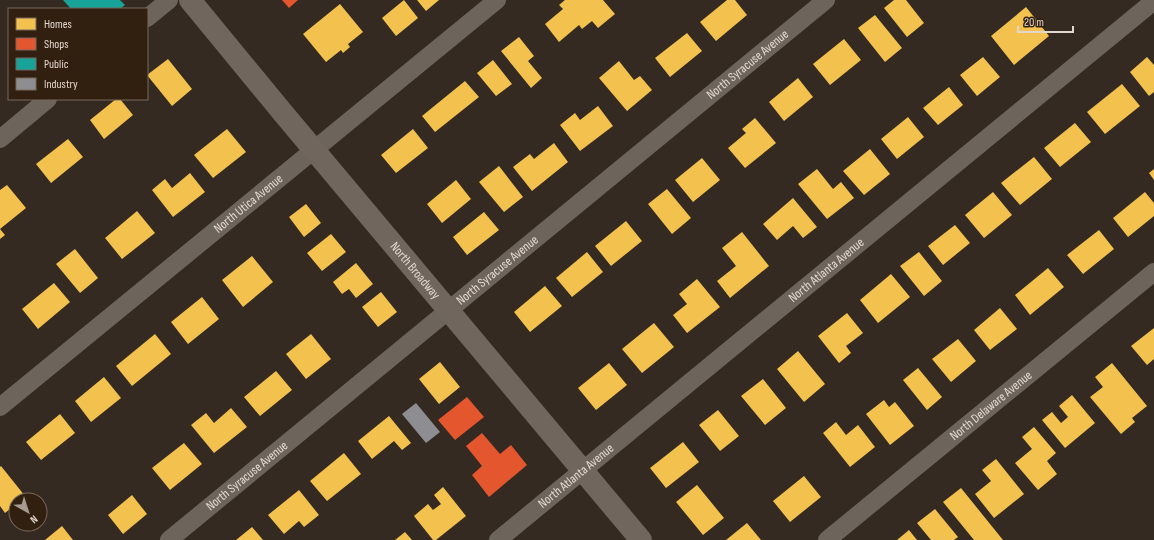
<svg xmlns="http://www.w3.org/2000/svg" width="1154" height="540" viewBox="0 0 1154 540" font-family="'Sofia Sans Condensed',sans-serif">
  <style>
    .homes { fill: #f2c14e }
    .shops { fill: #e4572e }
    .public { fill: #17a398 }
    .industry { fill: #8d8d92 }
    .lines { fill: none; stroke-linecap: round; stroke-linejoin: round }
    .minor { stroke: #6d645c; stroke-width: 18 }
    .secondary { stroke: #70665d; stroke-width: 22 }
    .labels { text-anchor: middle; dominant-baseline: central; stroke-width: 4; stroke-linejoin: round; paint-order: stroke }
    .street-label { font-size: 13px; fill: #e4d7ce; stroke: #311f10 }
  </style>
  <rect width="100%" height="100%" fill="#342a21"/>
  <!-- homes -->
  <path class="homes" d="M404 0 418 18 396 36 382 18Z
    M417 0H439L426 11Z
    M565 0H603L615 14 598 28 592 21 582 29 579 25 559 42 545 24 563 9 559 5Z
    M727 0H735L747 15 716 41 700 22Z
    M894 0H906L924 23 907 37 884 8Z
    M340 4 363 32 348 44 350 47 343 53 341 50 326 62 303 34Z
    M1026 7 1049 36 1014 65 991 36Z
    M875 15 902 48 885 62 858 28Z
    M687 33 702 51 670 77 655 58Z
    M519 37 534 56 528 61 542 78 531 88 501 51Z
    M844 39 861 60 830 85 813 64Z
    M983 57 1000 77 977 96 960 75Z
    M1147 57 1154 65V92L1149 96 1130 72Z
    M168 59 192 89 172 106 147 75Z
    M493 60 512 84 496 96 477 73Z
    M619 61 634 80 640 76 652 90 627 111 599 78Z
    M798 78 813 97 784 121 769 102Z
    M465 81 479 97 435 132 422 116Z
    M1122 84 1140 106 1105 134 1087 112Z
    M949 87 963 105 938 125 923 108Z
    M116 99H120L133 115 104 139 90 120Z
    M598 106 613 126 580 151 560 125 575 113 580 120Z
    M908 117 924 137 897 159 881 139Z
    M755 118 776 143 745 168 728 148 746 133 742 129Z
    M1075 123 1091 142 1060 167 1044 148Z
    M227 129 246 152 213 178 194 155Z
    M413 129 428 148 396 173 381 155Z
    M68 139 83 157 51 183 36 164Z
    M554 143 568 162 532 191 513 167 530 154 534 159Z
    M870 149 890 174 864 195 843 171Z
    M1034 157 1052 179 1020 205 1001 183Z
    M702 158 720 180 693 202 675 180Z
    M499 166 523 197 504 212 479 182Z
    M817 169 833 189 841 182 854 198 827 219 798 184Z
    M1154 169V180L1149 173Z
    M190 173 205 192 173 217 152 190 165 179 172 188Z
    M456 180 471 199 442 223 427 204Z
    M7 185 26 208 0 229 5 235 0 239V190Z
    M667 189 691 218 672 234 648 204Z
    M993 192 1012 215 984 238 965 215Z
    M1145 192 1154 203V216L1128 237 1113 218Z
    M793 198 817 227 803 238 793 226 777 240 763 224Z
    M306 204 321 223 304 237 289 217Z
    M137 211 155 233 122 259 105 238Z
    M484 212 499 230 467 255 453 237Z
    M626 221 642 241 611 266 595 246Z
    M955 225 970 243 943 265 928 246Z
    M1099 230 1114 249 1083 274 1067 255Z
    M742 232 769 266 730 298 717 281 736 266 722 248Z
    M331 234 346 252 322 271 307 253Z
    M75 249 98 278 80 293 56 264Z
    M587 252 603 272 572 297 556 278Z
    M919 252 942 281 924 296 900 266Z
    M252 256 273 282 243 307 222 280Z
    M356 263 373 284 356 298 349 289 342 294 333 282Z
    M1048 268 1064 287 1030 315 1015 295Z
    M891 274 910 297 878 323 860 300Z
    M697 279 720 307 687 333 673 315 687 304 679 294Z
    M54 283 70 302 38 329 22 309Z
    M545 286 562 306 530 332 514 312Z
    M381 292 397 312 378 327 362 307Z
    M202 297 219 319 188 344 171 322Z
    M1000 308 1017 329 990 350 974 330Z
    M847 313 863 333 846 346 851 353 839 363 818 336Z
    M654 323 674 347 642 373 622 349Z
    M1154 328V359L1147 365 1131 346Z
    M155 334 171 354 132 386 116 366Z
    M311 334 331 359 306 379 286 354Z
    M958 339 976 361 951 382 932 359Z
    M798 351 825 384 804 402 777 369Z
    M440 362 460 387 439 404 419 379Z
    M609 363 627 385 596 410 578 388Z
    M1112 363 1147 406 1132 418 1135 422 1121 434 1090 397 1103 387 1095 377Z
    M918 368 942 397 927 410 903 380Z
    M276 371 292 390 260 416 244 397Z
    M104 377 121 398 91 422 75 401Z
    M763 379 786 408 765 425 741 396Z
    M1072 395 1095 423 1065 448 1042 420 1052 412 1061 423 1068 417 1059 406Z
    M884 400 889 407 895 402 914 426 890 445 866 414Z
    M231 408 247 427 214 453 191 425 206 413 214 423Z
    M718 410 739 436 720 451 699 425Z
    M60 414 75 433 41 460 26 442Z
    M389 416 411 443 402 450 394 441 372 459 358 441Z
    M836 422 846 435 858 425 875 447 850 467 823 433Z
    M1034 427 1056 453 1047 461 1057 474 1038 490 1015 463 1032 449 1022 437Z
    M683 442 699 462 666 488 650 468Z
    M184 443 202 464 170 490 152 468Z
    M344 453 361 474 327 501 310 481Z
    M996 459 1024 494 994 518 975 494 991 481 982 470Z
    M1 466 25 496 21 500H16V504L5 513 0 506V467Z
    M804 476 821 497 790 522 773 501Z
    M697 485 724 518 703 535 676 502Z
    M443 487 466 516 436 540H433L414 516 428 504 433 510 441 504 434 495Z
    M961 488 1003 540H974L943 502Z
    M299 490 319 515 304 527 299 521 284 534 268 515Z
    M132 495 147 514 123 534 108 515Z
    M935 509 958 537 954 540H931L917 523Z
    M747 523 761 540H726Z
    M62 526 73 540H45Z
    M252 527 263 540H236Z
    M909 530 917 540H897Z
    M405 532 412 540H395Z"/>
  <!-- shops -->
  <path class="shops" d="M282 0H298L289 8Z
    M467 397 484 417 455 440 438 420Z
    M482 433 500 454 511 445 527 465 489 497 472 475 482 466 466 446Z"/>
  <!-- public -->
  <path class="public" d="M63 0H120L125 5 120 9H71Z"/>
  <!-- industry -->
  <path class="industry" d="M416 403 440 432 426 443 402 414Z"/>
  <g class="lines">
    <!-- minor -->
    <g class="minor">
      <path d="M147 18 169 0"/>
      <path d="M0 139 48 99"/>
      <path id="s1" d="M0 407 497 0"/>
      <path id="s2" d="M169 540 826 0"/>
      <path id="s3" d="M498 540 1154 1"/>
      <path id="s4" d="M827 540 1154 272"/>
    </g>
    <!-- secondary -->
    <path class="secondary" id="s5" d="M190 0 283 113 641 540"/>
  </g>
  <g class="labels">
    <!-- street labels -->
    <g class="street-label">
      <text stroke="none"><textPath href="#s2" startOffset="749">North Syracuse Avenue</textPath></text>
      <text stroke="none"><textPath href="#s1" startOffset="321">North Utica Avenue</textPath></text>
      <text stroke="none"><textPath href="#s5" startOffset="352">North Broadway</textPath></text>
      <text stroke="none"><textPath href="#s2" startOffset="425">North Syracuse Avenue</textPath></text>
      <text stroke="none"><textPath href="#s3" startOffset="425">North Atlanta Avenue</textPath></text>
      <text stroke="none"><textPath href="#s4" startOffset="212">North Delaware Avenue</textPath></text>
      <text stroke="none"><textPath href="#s2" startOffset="101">North Syracuse Avenue</textPath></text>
      <text stroke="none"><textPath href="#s3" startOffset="101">North Atlanta Avenue</textPath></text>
    </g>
  </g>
  <!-- legend -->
  <rect x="8" y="8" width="140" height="92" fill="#311f10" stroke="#79695c"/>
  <rect x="16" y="18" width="20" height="12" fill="#f2c14e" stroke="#79695c"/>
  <text x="44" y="28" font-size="12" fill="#e4d7ce">Homes</text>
  <rect x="16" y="38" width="20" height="12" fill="#e4572e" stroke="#79695c"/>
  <text x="44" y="48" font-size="12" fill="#e4d7ce">Shops</text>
  <rect x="16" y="58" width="20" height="12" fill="#17a398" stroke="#79695c"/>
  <text x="44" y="68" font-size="12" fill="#e4d7ce">Public</text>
  <rect x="16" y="78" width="20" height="12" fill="#8d8d92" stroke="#79695c"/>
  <text x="44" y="88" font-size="12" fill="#e4d7ce">Industry</text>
  <!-- north arrow -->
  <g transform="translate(28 512) rotate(141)"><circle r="19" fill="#311f10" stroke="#79695c"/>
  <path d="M0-3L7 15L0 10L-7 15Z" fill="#a69a91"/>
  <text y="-6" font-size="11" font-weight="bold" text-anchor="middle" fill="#e4d7ce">N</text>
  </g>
  <!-- scale -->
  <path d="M1018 26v6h55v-6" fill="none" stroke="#e4d7ce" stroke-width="2"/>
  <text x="1024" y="26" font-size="12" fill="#e4d7ce" stroke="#311f10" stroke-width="3" paint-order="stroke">20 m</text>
</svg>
